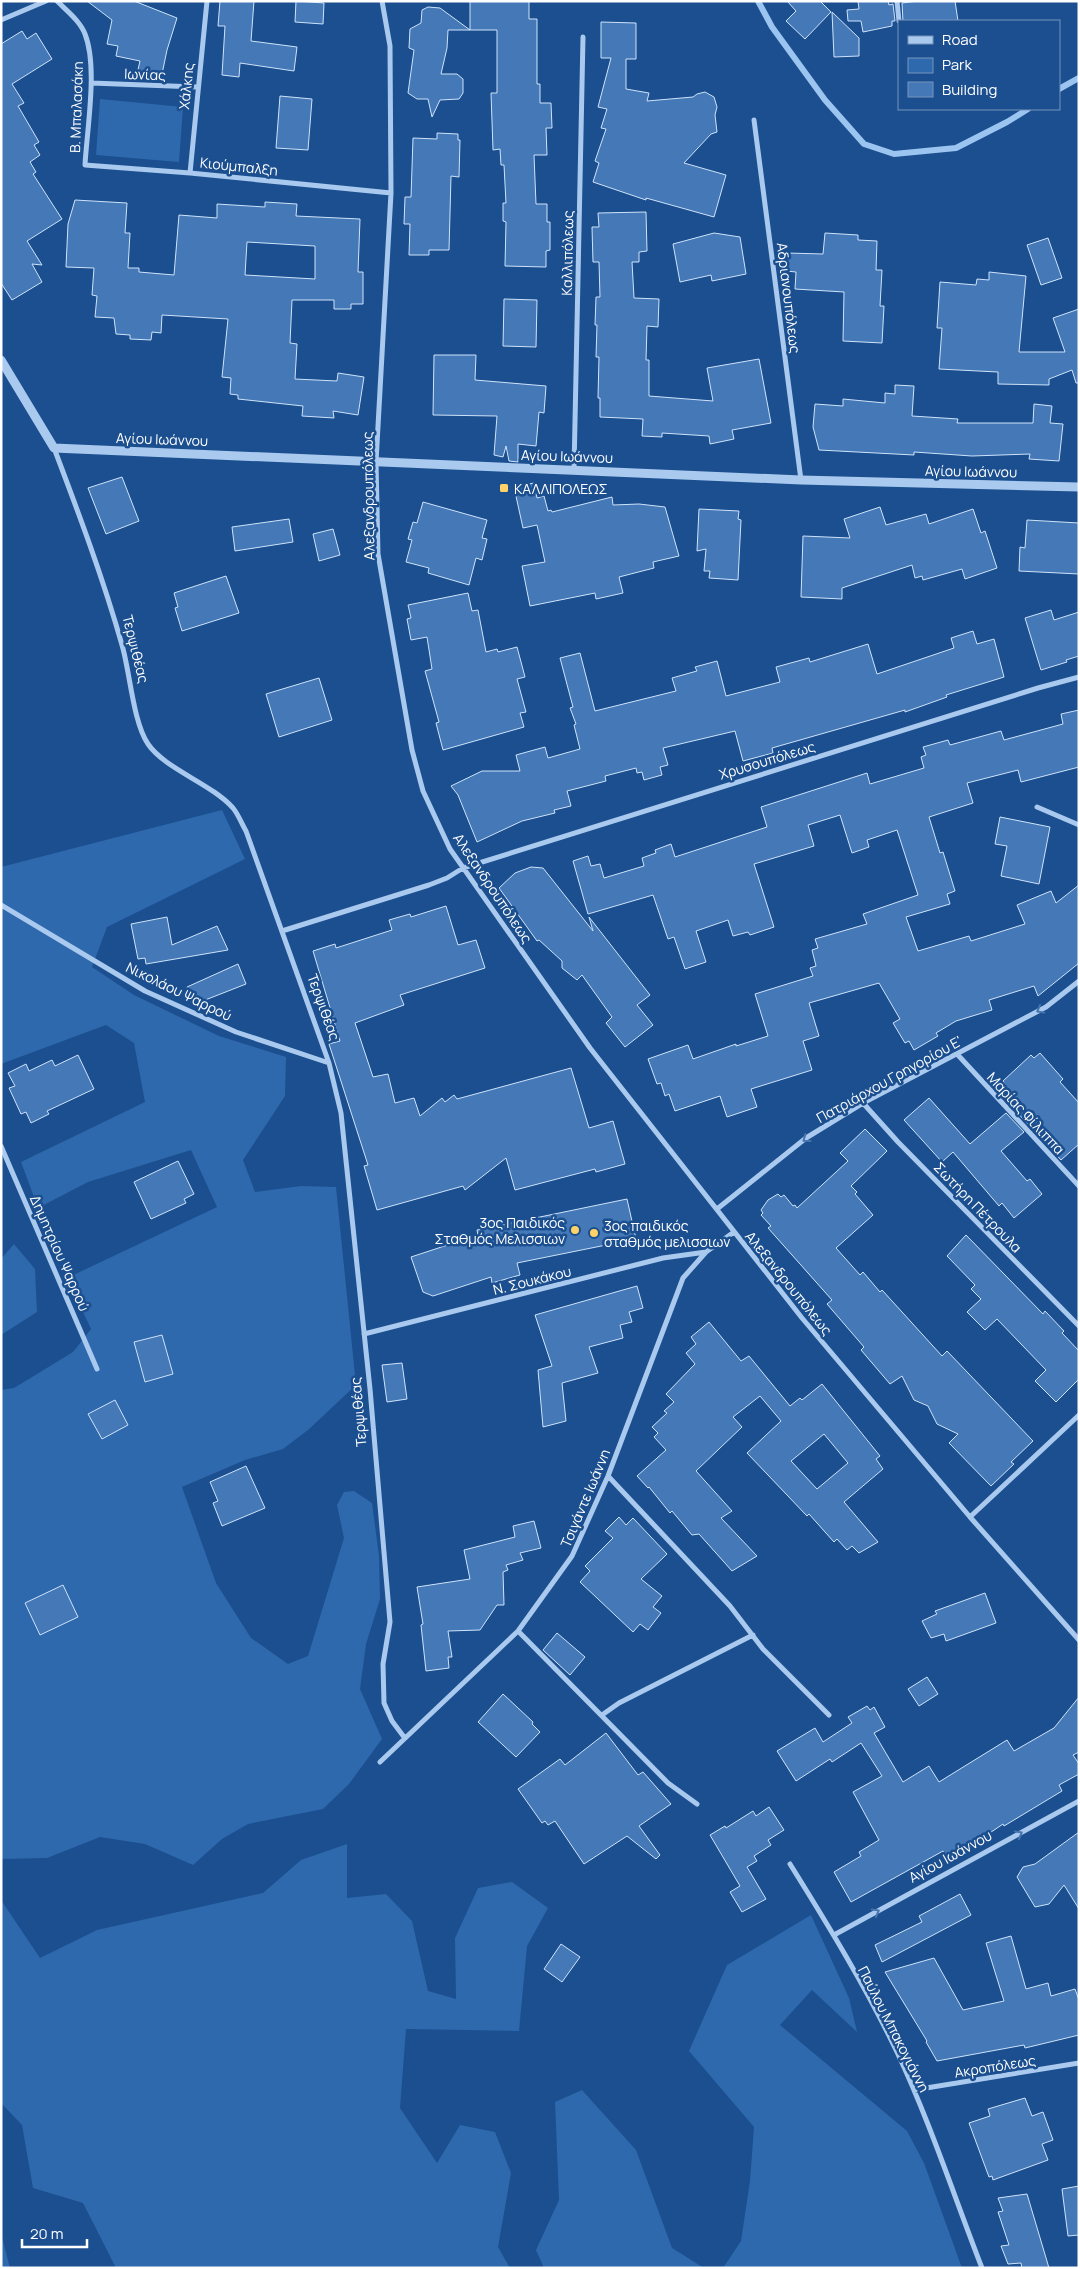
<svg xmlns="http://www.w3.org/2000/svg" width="1080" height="2269" viewBox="0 0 1080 2269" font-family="Manrope,sans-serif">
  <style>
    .green { fill: #2e69ad }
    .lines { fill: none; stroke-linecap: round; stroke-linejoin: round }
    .stream { stroke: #9cc4f0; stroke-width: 6 }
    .building { fill: #4478b7; stroke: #cfe3fa; fill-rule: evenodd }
    .minor { stroke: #a9c9ee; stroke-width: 5 }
    .tertiary { stroke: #a9c9ee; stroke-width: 9 }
    .oneway { stroke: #4674ac }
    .poi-dot { fill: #ffd166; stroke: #1b4f8f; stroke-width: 2 }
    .labels { text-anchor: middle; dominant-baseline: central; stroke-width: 5; stroke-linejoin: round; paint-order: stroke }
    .street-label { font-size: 14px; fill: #fff; stroke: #1b4f8f }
    .poi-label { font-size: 14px; fill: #fff; stroke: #1b4f8f; text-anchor: start }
  </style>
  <rect width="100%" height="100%" fill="#1b4f8f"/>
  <!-- green -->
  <path class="green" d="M100 99 183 107 179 162 96 155Z
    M222 810 245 859 107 927 92 967 134 995 219 1036 286 1057 285 1096 243 1160 255 1192 301 1186 336 1187 356 1385 308 1430 283 1449 245 1460 182 1487 216 1583 251 1638 288 1664 308 1656 344 1538 337 1505 344 1492 354 1491 372 1503 379 1556 380 1599 366 1644 360 1689 382 1739 349 1784 323 1809 248 1824 222 1839 193 1865 145 1844 100 1837 47 1858 1 1859V1390L14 1388 73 1352 91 1329 67 1278 217 1207 191 1150 88 1182 38 1208 21 1162 145 1102 134 1043 106 1025 1 1064V867Z
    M14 1244 35 1269 37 1312 1 1335V1259Z
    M347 1844V1898L386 1894 412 1921 428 1991 456 1999 455 1938 478 1888 512 1882 548 1908 527 1946 519 2031 406 2029 400 2108 437 2163 460 2125 495 2132 511 2173 498 2247 510 2268H116L83 2203 33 2188 22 2125 1 2103V1900L40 1958 97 1930 263 1893 301 1860Z
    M811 1915 849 1998 857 2032 812 1990 780 2025 907 2131 924 2163 962 2268H723L741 2241 750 2181 754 2127 689 2051 727 1965Z
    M582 2090 636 2150 672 2248 704 2268H544L536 2250 559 2200 555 2102Z
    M1 2181 2 2237 10 2268H1Z"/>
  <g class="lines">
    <!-- stream -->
    <path class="stream" d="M758 1 772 27 825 100 864 144 894 154 956 148 1007 122 1028 109
      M1059 89 1079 78"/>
  </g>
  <!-- building -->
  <path class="building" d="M87 1H134L177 18 167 50 161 79 137 74 140 61 116 56 118 46 107 44 112 20Z
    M220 1H254L251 41 297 47 294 71 240 63 239 77 222 75 225 26H218Z
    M296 1 324 3 323 24 295 22Z
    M470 1H529V19H537V84H540V103H551L552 128H546L547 155H534L536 204H547V222H550V250L546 251V267L505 266 506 222 503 221V203H506L504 165H501L500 149 493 150 491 93H497V30H470Z
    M787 1H820L831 12 805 39 786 21 796 11Z
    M858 1H888L889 5 893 4 895 21H892V26L863 32 861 21H848L847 10 859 9Z
    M918 1H955L958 21H903L902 3Z
    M428 7 440 8 470 30H448L447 48 441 74H457L463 79V93L459 99 440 100 432 117 428 99H417L408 93 414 50 409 48 410 29 421 23 422 10Z
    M832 12 859 38V56L834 57Z
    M601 22 636 23V59H626V89L649 93 647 101 693 97 697 94 705 92 714 97 717 107 715 115 717 132 711 134 684 163 726 175 714 217 646 198V200L593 182 599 163 595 161 606 129 601 128 607 109 598 107 611 58H601Z
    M22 31 27 39 36 33 52 59 12 84 24 103 18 106 39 142 34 145 40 155 30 162 36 172 33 174 62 219 27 241 42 265 32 264 42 282 12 300 1 283V44Z
    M280 96 312 99 308 150 276 148Z
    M437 133 458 134V140H460L459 177 451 176 449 250H429V255H409L410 224H404L405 197H411L413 138 437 139Z
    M75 200 127 203 125 233H130L128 268H139V272L174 275 179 215 217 218V204L265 207V202L297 204 296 216 360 219 358 272H363V304H351V309H334V300H292L290 343 297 344 295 379 337 381 338 373 364 377 358 415 333 411 334 418 302 416 303 406 238 399V395L230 394 231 378 222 377 228 319 162 315 161 333 152 332 151 340 130 339V335L116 334 114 318 95 317 97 296 92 295 94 268 66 267 68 224ZM247 242 315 246V279L245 275Z
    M646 212 647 251 639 252V262H632L634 298 659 299 658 327 647 326 646 360H649V396L713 401 707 368 759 359 771 423 732 430 734 439 710 444 709 436 662 433V437L642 436 643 419 600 417V398H598L599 357H596L597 325H595L596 297H600L599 262H593L592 227H599L598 213Z
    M714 233 740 237 746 274 712 281 711 275 680 282 673 244Z
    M825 233 858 235V240L877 241 876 270H882L880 306H884L882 343 843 341 844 292 795 289 796 272 786 271 787 253 823 254Z
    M1048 238 1062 278 1041 285 1027 245Z
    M989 272 1026 276 1019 352H1065L1053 318 1079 309V383H1076L1072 370 1049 379V385L998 384V372L939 369 942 328H937L940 282 976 285 977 279 989 280Z
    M504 299 537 300 536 347 503 346Z
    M434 355H476L475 380 546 386 544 413 539 412 536 446 518 444V462L509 461 506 446 503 457 494 455 497 416 433 415Z
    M895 385 914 386 912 416 958 419 957 423H1033L1034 404 1052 406 1050 423 1063 424 1059 461 1029 459 1030 454 972 456 914 452V455L819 450 813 427 815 404 843 406V399L885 403V393L895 394Z
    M122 477 139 521 106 534 88 488Z
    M534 483 537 498 544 496 548 511 551 510 552 512 612 497 613 505 639 504 665 507 679 556 653 562 654 568 619 577 623 593 596 599 595 593 530 606 522 566 545 562 537 525 523 528 514 487Z
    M423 502 487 520 482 538 487 539 482 560 476 558 469 585 428 573 429 568 406 562 412 540 408 539 413 522 417 523Z
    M880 507 886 525 926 514 929 524 973 509 981 533 985 531 997 568 965 579 962 569 923 580 922 576 915 578 912 565 842 588V599L801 597 803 536 850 538 844 519Z
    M699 509 739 511 738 519 741 520 738 580 709 578 710 571H704L706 549 697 551Z
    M289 519 293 542 235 551 232 527Z
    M1027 520 1079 523V574L1019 571 1020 547 1025 548Z
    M333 529 340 555 319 561 313 534Z
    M226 576 239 613 182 631 175 608 178 607 174 593Z
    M468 593 472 611 478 610 486 652 497 649 498 652 517 647 525 677 517 679 526 712 520 713 524 727 443 750 436 723 439 722 425 671 432 669 427 637 411 640 407 619 411 618 408 605Z
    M1051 610 1054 620 1079 612V656L1066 660 1067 662 1041 670 1025 618Z
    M973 631 977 644 994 639 1004 677 946 695 947 697 905 712V710L772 748 773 753 743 761 735 731 663 748 668 765 660 767 662 775 644 780 642 772 637 773 636 768 605 776 606 781 567 791 571 806 554 810 555 813 522 821 477 842 458 795 451 786 482 771H520L516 755 545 747 548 758 580 749 574 725 576 724 570 708 573 707 560 658 580 653 595 711 676 691 672 678 697 671 695 667 717 661 726 696 780 682 776 667 809 658 810 662 868 644 877 674 954 648 951 638Z
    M319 678 332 720 279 737 266 694Z
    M1079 710V767L1021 782 1018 770 967 783 973 803 929 817 940 853 943 852 955 891 947 894 950 904 906 917 918 951 969 936 971 941 1025 924 1017 905 1051 891 1056 903 1079 885V963L1038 996 1034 986 989 1000 992 1010 956 1021 936 1033 938 1036 914 1050 909 1041 905 1043 893 1023 900 1019 879 983 809 1003 819 1036 803 1041 812 1070 751 1089 757 1107 727 1117 720 1096 675 1111 669 1094 665 1096 661 1083 657 1084 648 1059 688 1045 693 1059 736 1044V1046L768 1036 755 994 813 976 810 968 816 966 812 950 818 948 815 939 867 924 863 914 918 895 897 830 867 840 869 847 852 853 840 815 808 825 814 846 754 864 774 927 750 935 748 932 733 936 728 920 696 931 706 962 685 969 674 937 668 939 653 895 588 914 573 861 588 856 591 866 600 864 604 878 644 866 642 858 656 853 655 850 671 844 675 857 767 827 761 807 867 773 870 784 924 768 921 757 926 755 923 747 948 740 950 745 1001 731 1004 740 1063 724 1061 714Z
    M1000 817 1050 827 1039 884 1001 876 1007 846 995 844Z
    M531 867 543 868 593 931 589 917 650 995 637 1005 653 1025 625 1047 606 1023 612 1017 582 975 577 980 562 968V961L539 940 537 941 499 888 515 873Z
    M446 906 458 945 476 940 485 968 400 995 404 1005 355 1023 373 1077 388 1074 395 1103 414 1098 420 1116 442 1098 445 1102 454 1095 457 1099 571 1068 589 1128 613 1121 625 1164 596 1172 595 1169 515 1190 506 1158 465 1190 463 1186 377 1210 364 1166 368 1165 329 1044 340 1041 313 951 335 944 336 948 392 930 389 920 410 914 411 917Z
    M167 917 172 945 217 926 228 950 146 964 145 958 138 959 131 924Z
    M238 964 246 984 195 1004 187 987Z
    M1040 1053 1063 1079 1060 1082 1079 1103V1144L1061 1160 1002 1096 1008 1091 1003 1081 1031 1055 1034 1058Z
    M78 1055 94 1089 47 1111 49 1114 31 1123 26 1112 21 1114 9 1088 15 1086 8 1073 26 1064 29 1071 52 1060 55 1066Z
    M929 1098 970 1144 1006 1113 1024 1132 1001 1151 1027 1181 1030 1179 1042 1194 1014 1218 1002 1203 999 1206 953 1152 942 1162 904 1120Z
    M865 1129 887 1151 851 1186 857 1192 855 1194 873 1215 836 1248 860 1275 863 1272 880 1292 882 1290 942 1356 947 1351 1033 1441 1011 1462 1014 1464 991 1486 949 1443 958 1434 937 1424 928 1406 914 1400 902 1376 890 1384 861 1350 864 1347 827 1304 832 1300 768 1228 771 1226 761 1215 763 1213 761 1210 768 1200 778 1194 781 1197 784 1195 793 1206 795 1205 797 1208 848 1161 840 1153Z
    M178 1161 194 1194 184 1199 186 1203 151 1219 134 1182Z
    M627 1199 636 1239 517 1263 520 1275 492 1283 491 1277 433 1296 423 1292 411 1257 478 1235 477 1230Z
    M966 1235 1043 1314 1045 1311 1064 1331 1062 1333 1079 1351V1379L1056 1402 1035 1381 1046 1370 997 1319 985 1330 967 1312 981 1299 971 1289 975 1285 947 1256Z
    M637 1286 643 1308 629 1312 632 1322 620 1325 623 1338 589 1347 598 1373 562 1383 566 1421 543 1427 538 1370 552 1366 535 1315Z
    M709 1322 741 1361 749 1356 790 1406 800 1398 802 1400 822 1384 880 1456 876 1459 883 1469 844 1502 878 1542 859 1553 852 1546 847 1550 837 1539 834 1542 809 1514 807 1516 747 1453 781 1421 760 1396 733 1417 742 1427 696 1471 732 1511 721 1518 757 1556 732 1571 699 1534 692 1535 672 1511 670 1513 649 1487 648 1488 637 1476 666 1450 654 1437 658 1433 652 1427 667 1413 664 1411 674 1402 666 1394 695 1364 686 1353 696 1344 691 1337ZM824 1434 848 1463 817 1489 791 1461Z
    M162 1335 173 1374 145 1382 134 1342Z
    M402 1363 407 1399 387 1402 382 1365Z
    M115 1400 128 1425 102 1439 88 1414Z
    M246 1466 265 1508 222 1526 213 1503 218 1501 210 1482Z
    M619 1517 626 1525 633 1518 667 1554 641 1579 662 1596 653 1607 661 1613 648 1630 640 1624 633 1632 580 1582 590 1571 585 1566 613 1538 605 1531Z
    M534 1521 541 1548 520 1553 523 1560 506 1565 508 1570 503 1572 504 1605H497L480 1630 448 1631 452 1657H448L449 1668 426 1671 421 1625 423 1624 417 1587 470 1579 464 1550 515 1537 513 1526Z
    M63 1585 78 1617 40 1635 25 1603Z
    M985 1593 996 1623 946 1641 944 1634 931 1638 922 1621 937 1614 935 1611Z
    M557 1633 585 1657 570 1675 543 1650Z
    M927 1677 938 1694 919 1706 908 1689Z
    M503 1694 533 1722 532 1724 540 1732 516 1757 478 1722Z
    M1079 1697V1752L1073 1755 1079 1764V1774L1059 1785 1062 1791 1004 1826 1003 1824 950 1860 943 1851 851 1902 834 1872 861 1856 859 1852 879 1840 853 1792 882 1776 861 1743 832 1762 830 1759 796 1781 777 1751 815 1728 823 1742 852 1723 848 1717 867 1706 870 1710 874 1707 885 1727 874 1733 903 1782 929 1766 939 1782 1007 1740 1014 1751 1054 1728Z
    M606 1733 638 1775 643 1772 671 1804 639 1826 660 1855 656 1859 627 1836 584 1864 555 1821 548 1825 545 1821 542 1823 518 1789 560 1759 565 1765Z
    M769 1807 784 1830 768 1840 771 1845 754 1856 757 1861 747 1867 766 1899 742 1912 730 1892 740 1886 710 1835 725 1826 726 1828 753 1811 756 1816Z
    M1079 1832V1909L1064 1885 1049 1904 1035 1907 1017 1877 1023 1867 1035 1864Z
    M960 1894 971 1915 882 1962 875 1945 922 1922 919 1916Z
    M1011 1936 1026 1989 1048 1983 1051 1996 1075 1989 1079 2000V2035L1025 2048 1024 2045 937 2061 926 2042 927 2041 885 1972 934 1958 963 2010 1004 2001 986 1943Z
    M561 1944 580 1957 562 1982 544 1969Z
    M1025 2098 1032 2116 1043 2112 1053 2140 1042 2144 1048 2160 993 2180 992 2176 989 2177 969 2123 990 2116 988 2109Z
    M1079 2186V2235L1068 2236 1062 2189Z
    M1027 2194 1049 2268H1022L1021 2263 1008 2264 1001 2246 1009 2245 998 2212 1003 2211 998 2198Z"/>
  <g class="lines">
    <!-- minor -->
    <path class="minor" d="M57 1C67 11 80 21 85 34 98 67 87 128 85 165L190 173 391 193
      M382 1 390 46 391 193 376 462 378 554 412 750 423 791 450 849 590 1048 802 1318 970 1517 1079 1640
      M897 1 899 21
      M1 20 46 1
      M91 83 197 87
      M754 120 801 480
      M190 173 207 1
      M54 448C79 514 103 578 122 645 130 672 133 722 148 744 165 769 212 784 233 808 238 814 242 824 246 831L329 1063 341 1113 370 1389 390 1622 383 1664 384 1703 392 1721 404 1737
      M574 470 583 37
      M1037 807 1079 825
      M1 905 145 991 236 1032 329 1063
      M282 931 429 885 447 878 463 868 1038 688 1079 677
      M957 1054 1079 1186
      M863 1103 898 1142 1079 1326
      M1 1146 97 1369
      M717 1209 806 1138 863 1103 1046 1007 1079 981
      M364 1334 663 1258 706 1252
      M608 1476 730 1606 763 1649 829 1715
      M970 1517 1079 1415
      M518 1631 668 1783 697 1804
      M602 1715 619 1703 753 1635
      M380 1762 518 1631 572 1556 608 1476 683 1278 706 1252 734 1232
      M790 1864C828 1925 866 1987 897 2052 930 2122 954 2196 982 2268
      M834 1935 1079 1801
      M914 2090 1079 2063"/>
    <!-- tertiary -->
    <path class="tertiary" d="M1 360 54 448 801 480 1079 487"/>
  </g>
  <!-- one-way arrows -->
  <defs><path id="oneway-chevron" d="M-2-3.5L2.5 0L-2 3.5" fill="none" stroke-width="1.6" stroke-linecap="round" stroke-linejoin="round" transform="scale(1.25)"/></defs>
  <g class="oneway">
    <use href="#oneway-chevron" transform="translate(1040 1010) rotate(151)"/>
    <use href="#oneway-chevron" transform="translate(806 1139) rotate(144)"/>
    <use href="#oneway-chevron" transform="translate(1019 1834) rotate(-29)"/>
    <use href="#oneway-chevron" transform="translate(876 1912) rotate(-29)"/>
  </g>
  <!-- markers -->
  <g class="poi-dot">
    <rect x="499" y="483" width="10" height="10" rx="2.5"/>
    <circle cx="575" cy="1230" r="5"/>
    <circle cx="594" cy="1233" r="5"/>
  </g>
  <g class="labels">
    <!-- street labels -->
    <g class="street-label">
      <text transform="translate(145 74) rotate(2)">Ιωνίας</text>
      <text transform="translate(186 86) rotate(-84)">Χάλκης</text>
      <text transform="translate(76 107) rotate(-88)">Β. Μπαλασάκη</text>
      <text transform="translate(239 166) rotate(6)">Κιούμπαλξη</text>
      <text transform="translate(567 253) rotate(-89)">Καλλιπόλεως</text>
      <text transform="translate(789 298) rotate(83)">Αδριανουπόλεως</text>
      <text transform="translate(162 439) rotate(2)">Αγίου Ιωάννου</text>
      <text transform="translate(567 456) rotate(2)">Αγίου Ιωάννου</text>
      <text transform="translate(971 471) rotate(1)">Αγίου Ιωάννου</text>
      <text transform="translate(368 496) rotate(-91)">Αλεξανδρουπόλεως</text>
      <text transform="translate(136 649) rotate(76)">Τερψιθέας</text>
      <text transform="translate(767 760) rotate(-17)">Χρυσουπόλεως</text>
      <text transform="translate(493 888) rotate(56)">Αλεξανδρουπόλεως</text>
      <text transform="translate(179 991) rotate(26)">Νικολάου Ψαρρού</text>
      <text transform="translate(324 1007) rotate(70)">Τερψιθέας</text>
      <text transform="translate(889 1079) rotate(-29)">Πατριάρχου Γρηγορίου Ε'</text>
      <text transform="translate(1026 1113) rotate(47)">Μαρίας Φίλιππα</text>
      <text transform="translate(978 1207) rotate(46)">Σωτήρη Πέτρουλα</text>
      <text transform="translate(60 1253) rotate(66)">Δημητρίου Ψαρρού</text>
      <text transform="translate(532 1280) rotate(-14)">Ν. Σουκάκου</text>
      <text transform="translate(789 1283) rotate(51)">Αλεξανδρουπόλεως</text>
      <text transform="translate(358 1412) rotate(-95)">Τερψιθέας</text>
      <text transform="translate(585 1498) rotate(-67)">Τσιγάντε Ιωάννη</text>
      <text transform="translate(950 1856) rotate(-29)">Αγίου Ιωάννου</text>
      <text transform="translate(894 2029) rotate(63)">Παύλου Μπακογιάννη</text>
      <text transform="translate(995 2066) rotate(-9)">Ακροπόλεως</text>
    </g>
    <!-- poi labels -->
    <g class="poi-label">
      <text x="514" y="488">ΚΑΛΛΙΠΟΛΕΩΣ</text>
      <text x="565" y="1222" text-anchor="end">3ος Παιδικός<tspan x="565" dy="16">Σταθμός Μελισσιων</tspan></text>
      <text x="604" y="1225">3ος παιδικός<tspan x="604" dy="16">σταθμός μελισσιων</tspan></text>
    </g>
  </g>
  <!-- border -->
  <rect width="1080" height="2269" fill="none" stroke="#ffffff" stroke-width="5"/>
  <!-- legend -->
  <rect x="898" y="20" width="162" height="90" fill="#1b4f8f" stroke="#7695bc"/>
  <rect x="908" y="36" width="25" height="8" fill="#a9c9ee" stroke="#7695bc"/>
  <text x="942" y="45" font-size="15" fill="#ffffff">Road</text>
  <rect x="908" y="58" width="25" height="15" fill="#2e69ad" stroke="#7695bc"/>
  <text x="942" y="70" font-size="15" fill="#ffffff">Park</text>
  <rect x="908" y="82" width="25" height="15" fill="#4478b7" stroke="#7695bc"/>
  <text x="942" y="95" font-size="15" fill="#ffffff">Building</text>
  <!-- scale -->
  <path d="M22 2239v8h65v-8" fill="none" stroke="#ffffff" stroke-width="2.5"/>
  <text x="30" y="2239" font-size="15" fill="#ffffff" stroke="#1b4f8f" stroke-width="4" paint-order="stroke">20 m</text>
</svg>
